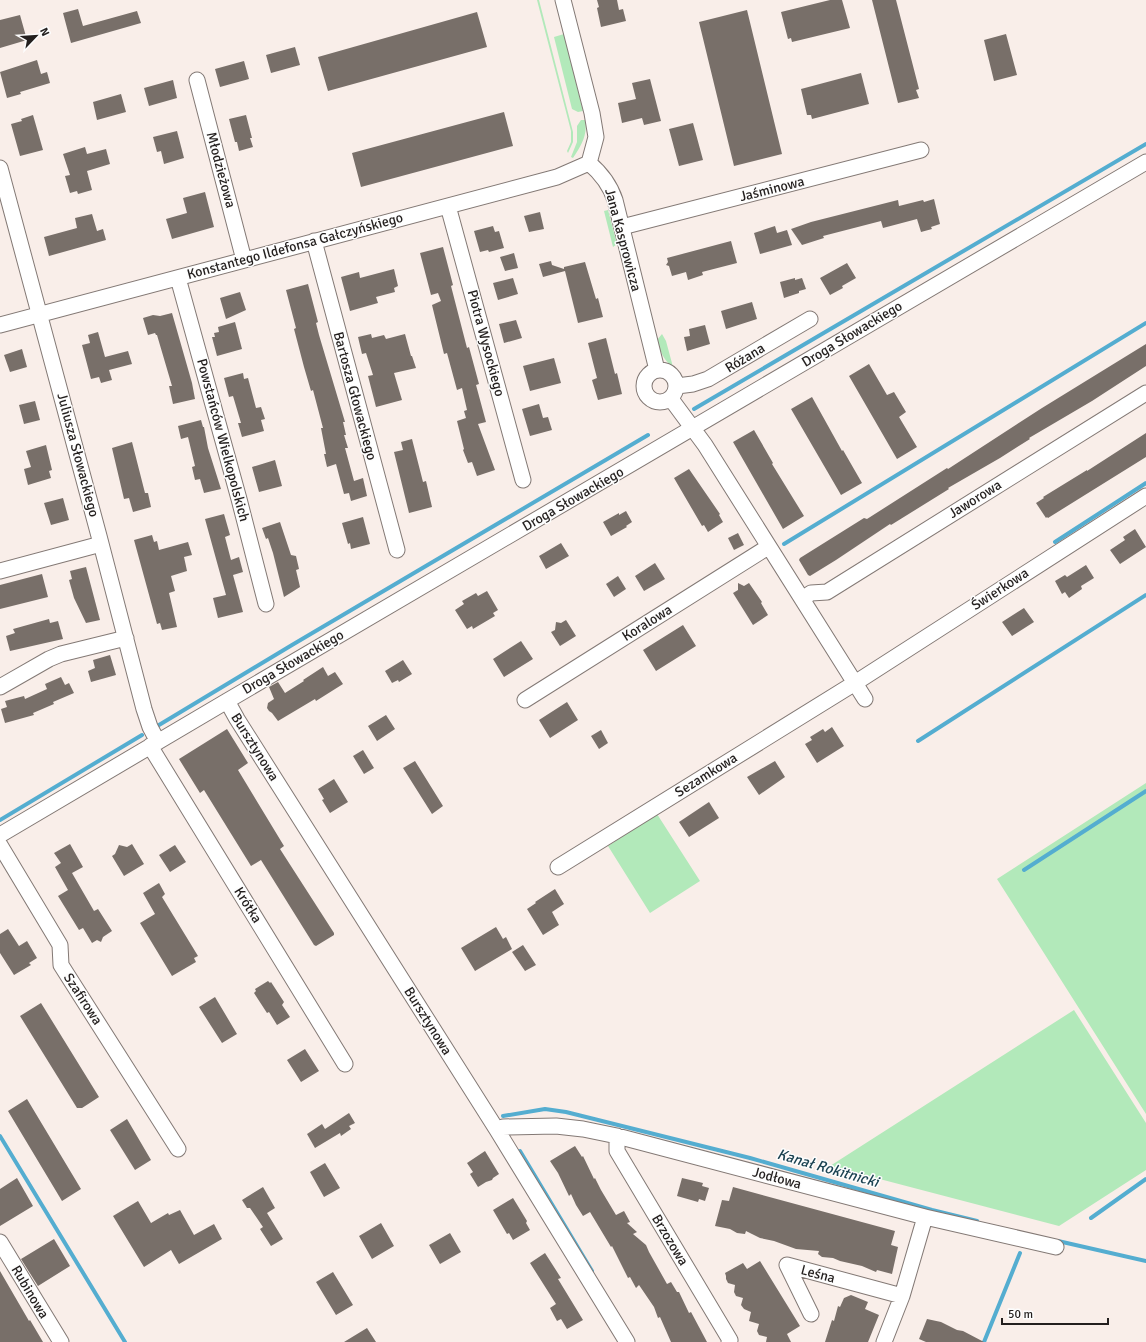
<svg xmlns="http://www.w3.org/2000/svg" width="1146" height="1342" viewBox="0 0 1146 1342" font-family="Signika,sans-serif">
  <style>
    .green { fill: #b2e9ba }
    .lines { fill: none; stroke-linecap: round; stroke-linejoin: round }
    .stream { stroke: #54add0; stroke-width: 4 }
    .building { fill: #786f69 }
    .minor-casing { stroke: #837975; stroke-width: 17 }
    .minor { stroke: #fff; stroke-width: 15 }
    .labels { text-anchor: middle; dominant-baseline: central; stroke-width: 3; stroke-linejoin: round; paint-order: stroke }
    .street-label { font-size: 14px; fill: #231f1e; stroke: #fdfdfd }
    .water-label { font-size: 15px; font-style: italic; fill: #1c4352; stroke: #fdfdfd }
  </style>
  <rect width="100%" height="100%" fill="#f9eee9"/>
  <!-- green -->
  <path class="green" d="M537 0H539L573 132V142L568 153 567 151 571 142V131Z
    M564 34 583 111 578 112 572 109 554 37Z
    M581 120H585C588 135 581 146 573 158L571 157 577 142V126Z
    M608 210 617 244 613 247 604 211Z
    M662 334 666 341 673 367C664 361 660 351 657 340Z
    M1146 783V1114L997 879Z
    M657 814 700 881 650 913 608 846Z
    M1074 1010 1146 1123V1170L1059 1226 830 1166Z"/>
  <g class="lines">
    <!-- stream -->
    <path class="stream" d="M694 409 1146 144
      M1055 542 1146 483
      M784 544 1146 323
      M159 725 292 645 648 435
      M918 741 1146 595
      M0 820 142 735
      M1024 870 1146 791
      M503 1116 545 1109 566 1112 750 1158 932 1210 977 1221
      M0 1136 125 1342
      M520 1151 592 1271
      M1091 1218 1146 1179
      M1058 1241 1146 1261
      M984 1342 1020 1253"/>
  </g>
  <!-- building -->
  <path class="building" d="M597 0H617L619 10 623 9 626 21 601 27 597 8 599 7Z
    M830 0H842L850 28 792 42 791 38 788 39 781 12Z
    M872 0H896L919 89 916 90 919 98 898 103Z
    M78 9 83 26 137 11 141 23 71 43 63 13Z
    M747 10 782 154 734 166 699 22Z
    M477 12 487 47 328 91 318 57Z
    M20 15 27 40 0 48V20Z
    M1006 34 1017 75 994 81 984 40Z
    M295 47 300 65 271 73 266 55Z
    M37 60 41 74 47 72 50 83 20 92 21 94 7 98 0 72Z
    M244 61 249 79 220 87 215 69Z
    M861 73 869 104 812 119 811 115H807L801 89Z
    M650 79 661 121 644 125 642 118 622 123 618 103 636 99 632 83Z
    M173 80 177 98 149 106 144 88Z
    M121 94 126 112 97 120 93 102Z
    M504 112 513 146 361 187 352 153Z
    M33 115 43 150 20 156 11 124 22 121 21 119Z
    M246 115 252 138H250L253 147 239 151 237 142H235L229 119Z
    M693 123 703 160 679 166 669 129Z
    M177 131 184 158 164 164 161 151 157 152 153 137Z
    M85 147 87 154 106 149 110 164 87 171 92 190 78 194 77 191 70 193 65 176 70 175 63 154Z
    M205 192 214 227 172 239 166 219 187 213 183 198Z
    M934 199 940 224 931 227 932 229 921 232 917 219 883 228 881 221 823 236 824 238 802 245 791 229 811 222 898 200 899 206 923 200 924 202Z
    M540 212 544 229 529 232 524 216Z
    M92 214 97 231 103 229 106 240 49 256 44 237 77 228 75 218Z
    M493 226 495 232 499 231 504 248 489 252 488 250 480 252 474 231Z
    M775 226 777 233 787 230 792 245 760 254 754 233Z
    M731 241 737 263 702 272 703 275 688 280 686 272 672 276 669 266 666 265 668 262 667 258Z
    M443 247 453 285 451 286 467 348 469 347 479 384 476 385 486 422 478 424 495 470 477 476 472 462 468 463 463 450 464 449 457 421 466 418 464 411 467 410 462 388 457 390 447 353 444 354 432 305 441 301 438 293 431 295 420 253Z
    M514 253 518 268 505 271 500 257Z
    M551 261 552 265 564 269V267L585 262 596 299 598 298 603 317 578 323 565 271 543 277 539 264Z
    M847 263 856 278 842 286 843 288 830 295 820 278Z
    M394 269 398 286 394 288 395 292 376 297 378 303 350 311 341 277 359 272 360 278Z
    M513 278 518 294 498 300 493 283Z
    M795 278V280L802 278 806 289 799 291V293L784 298 780 282Z
    M308 284 318 322 316 323 319 335 345 422H343L346 435H344L348 448H345L354 481 363 478 367 496 351 501 349 493 344 494 336 464 327 467 324 454H326L321 428H323L313 390 311 391 304 367 294 329 296 328 286 290Z
    M240 292 246 310 226 319 220 298Z
    M752 302 757 319 726 329 721 311Z
    M172 313 192 383 195 399 173 404 169 386H172L157 335H156L155 333 148 335 143 318 153 315 160 316Z
    M516 320 522 338 504 343 499 324Z
    M235 322 242 349 217 356 212 337H215L214 333 219 332 218 327Z
    M705 325 710 344 687 351 684 337 690 336 689 329Z
    M98 332 105 357 128 351 132 364 109 370 112 380 101 383 99 377 91 379 82 345 90 343 88 335Z
    M371 334 372 338 384 335 386 339 405 334 411 356H412L416 368 394 373 402 400 376 407 368 376 373 375 366 353 362 354 358 337Z
    M606 338 615 374 617 373 622 394 598 400 592 380 597 378 588 343Z
    M1146 344V366L1092 401 1029 438 1030 439 1000 458 948 488 949 489 891 525 890 524 836 560 810 576 808 575 799 560 800 558 864 518 867 519 947 468 948 469 1042 408Z
    M22 349 27 367 10 372 4 355Z
    M554 358 561 383 530 391 523 366Z
    M869 364 887 395 894 392 906 412 899 417 917 447 897 459 849 376Z
    M243 373 244 379 248 378 256 408 261 407 265 419 261 420 264 431 242 437 238 423H241L233 396 229 397 224 378Z
    M812 397 842 451 843 450 862 483 841 495 791 409Z
    M35 401 40 420 24 424 19 405Z
    M539 404 543 418 548 417 552 430 530 436 522 409Z
    M201 420 203 427H204L208 448 221 489 204 493 200 479 195 480 192 467 195 466 188 437 181 439 178 426Z
    M754 430 773 463 772 464 804 516 783 529 733 442Z
    M1146 433V457L1048 518 1047 517 1046 518 1036 503 1044 498 1043 497 1087 470V471Z
    M412 439 423 482 426 481 432 507 409 513 394 452 403 450 401 442Z
    M132 442 145 493H148L151 507 133 512 129 498 124 499 112 448Z
    M46 445 52 470 49 471 51 478 28 485 24 469 31 467 26 451Z
    M275 460 282 486 259 492 252 467Z
    M689 469 720 514 719 515 723 522 708 532 704 525 702 526 674 478Z
    M63 498 69 520 51 525 44 503Z
    M626 511 632 522 626 526 627 527 611 536 603 522 619 513V515Z
    M224 514 230 535 225 537 231 560 239 557 243 572 233 575 243 612 218 618 213 598 226 595 205 519Z
    M363 517 370 544 351 549 350 543 348 544 342 523Z
    M280 522 291 555 296 556 299 569 296 570 300 587 284 597 273 553 268 538 266 539 262 528Z
    M1135 529 1146 547 1120 564 1110 550 1125 540 1123 537Z
    M738 533 744 545 734 550 728 538Z
    M152 535 154 542 157 541 159 550 188 542 192 555 184 557 187 571 171 576 175 591 169 593 177 627 162 630 160 623 157 624 134 540Z
    M561 543 569 556 546 569 539 556Z
    M655 563 665 579 644 591 635 576Z
    M1086 565 1094 578 1081 586 1082 589 1069 598 1065 592 1062 594 1055 581 1065 575 1067 577Z
    M86 567 100 620 86 623 74 598 69 580 72 579 70 571Z
    M42 574 48 597 0 609V585Z
    M618 576 626 589 614 597 606 584Z
    M738 583 744 586 749 583 762 602 761 603 768 615 753 625 733 593 738 590Z
    M487 591 498 610 493 613 495 616 473 629 472 626 467 629 455 610 464 604 462 601 476 593 478 596Z
    M1024 608 1034 622 1012 636 1002 622Z
    M49 619 50 623 58 621 63 639 10 651 6 636 15 633 13 629Z
    M566 620 576 636 560 646 551 632 555 630 556 622 561 623Z
    M683 625 696 646 656 671 643 650Z
    M521 641 533 659 504 677 493 659Z
    M110 655 116 675 91 682 88 671 95 668 93 660Z
    M403 660 412 674 399 682 398 680 392 683 385 671Z
    M323 667 328 676 335 672 343 684 316 701 315 699 278 721 272 713 269 711 267 708 268 703 274 699 269 687 278 682 285 693 304 681 303 680Z
    M61 677 65 685 69 683 74 693 53 702 54 704 33 713 34 715 5 723 1 709 7 707 5 701 24 696 25 699 47 689 45 684Z
    M567 702 578 720 550 738 539 720Z
    M386 715 395 729 377 741 368 726Z
    M832 727 844 746 817 763 805 744 812 740 810 737 823 729 825 732Z
    M227 729 248 763 238 770 284 846 280 849 334 933V935L316 946 314 945 261 860 251 866 204 790 200 793 179 759Z
    M601 730 608 743 599 749 591 736Z
    M363 750 374 768 364 774 353 756Z
    M415 761 443 806 432 814 403 768Z
    M775 761 785 777 759 795 747 777Z
    M334 779 348 802 330 813 322 800 324 799 318 789Z
    M709 802 719 818 689 837 679 822Z
    M70 844 83 867 72 873 94 911 98 909 112 931 103 937 101 942 97 940 92 943 83 928 79 930 58 896 68 890 55 867 61 863 54 853Z
    M132 844 144 864 124 876 112 856 115 854 119 845 127 847Z
    M175 845 186 862 170 872 159 855Z
    M159 883 165 894 162 897 198 956 194 958 196 962 172 976 140 923 155 914 143 893Z
    M555 889 564 904 552 912 559 925 543 935 527 909 536 903 535 902Z
    M496 927 503 939 506 937 512 949 475 971 461 948Z
    M8 929 19 946 27 941 37 958 29 963 31 965 14 975 0 953V934Z
    M523 945 536 965 525 971 512 952Z
    M268 981 270 983 271 982 284 1002 282 1005 290 1017 277 1025 269 1012 267 1013 254 993 256 991 255 989Z
    M215 997 237 1034 222 1043 199 1007Z
    M41 1003 99 1097 82 1108H77L20 1016Z
    M305 1049 319 1071 301 1082 287 1060Z
    M27 1099 81 1189 62 1201 8 1111Z
    M349 1113 355 1123 349 1126 351 1129 341 1136 340 1133 315 1148 307 1134 322 1124 325 1129Z
    M127 1119 151 1160 135 1170 110 1130Z
    M575 1146 582 1157 583 1156 594 1179 595 1178 601 1190 616 1215 624 1211 630 1222 627 1223 637 1232 633 1234 646 1245 649 1252 667 1284 671 1282 677 1292H679L689 1313 691 1312 707 1342H671L660 1317 658 1318 654 1307 639 1285 636 1288 630 1277 628 1278 612 1246 611 1247 590 1212 583 1216 576 1205 571 1194 569 1196 558 1173 550 1161Z
    M485 1151 499 1174 493 1178 492 1180 486 1182 478 1187 470 1174 473 1172 467 1163Z
    M325 1163 340 1188 324 1197 310 1172Z
    M17 1178 33 1206 0 1226V1189Z
    M682 1178 703 1183 702 1186 709 1188 705 1201 699 1199 698 1202 677 1196Z
    M263 1187 275 1208 267 1213 283 1239 271 1246 260 1229 263 1227 250 1208H247L242 1200Z
    M733 1187 895 1231 891 1245 898 1247 892 1274 877 1270 876 1272 862 1266 840 1261 833 1258 822 1257 818 1254 819 1251 796 1249 774 1241 760 1238 746 1231 745 1234 737 1233 730 1229 715 1226 722 1200 729 1201Z
    M513 1198 527 1221 526 1223 530 1230 513 1240 509 1233 507 1234 493 1210Z
    M138 1201 151 1223 168 1213 169 1215 180 1210 194 1235 214 1224 222 1239 179 1264 171 1250 144 1267 113 1216Z
    M381 1223 394 1246 372 1259 359 1236Z
    M450 1233 461 1252 440 1264 429 1245Z
    M54 1239 70 1266 38 1286 21 1259Z
    M545 1253 561 1278 558 1279 583 1320 567 1329 561 1319 557 1321 550 1308 556 1304 530 1263Z
    M760 1261 800 1326 787 1334 791 1342H766L767 1337 759 1335 757 1331 759 1324 749 1321 751 1312 744 1309 741 1305 743 1298 736 1296 734 1292 735 1285 728 1283 726 1279V1276L725 1273 743 1263 747 1269Z
    M0 1271 29 1321 30 1320 43 1342H0Z
    M333 1272 353 1305 336 1315 316 1282Z
    M851 1295 868 1302 865 1309 879 1315 868 1342H825L832 1320 834 1321 838 1306 840 1307 844 1298Z
    M927 1319 941 1322 957 1330 963 1331 984 1342H926L919 1339Z
    M367 1328 376 1342H344Z"/>
  <g class="lines">
    <defs>
      <path id="minor" d="M563 0 592 113 596 137 589 163
        M197 80 244 260
        M589 163C602 174 610 185 615 200L657 370
        M0 168 99 536 144 709 150 727 158 742
        M448 206 523 480
        M622 227 921 150
        M314 241 397 550
        M178 278 239 499 266 604
        M0 325 557 177 589 163
        M644 386a16 16 0 1 1 32 0a16 16 0 1 1-32 0Z
        M677 386 693 384 708 379 810 319
        M671 399 705 445 865 699
        M0 571 101 544
        M802 599 811 593 827 592 1146 393
        M0 687 49 659 61 654 126 638
        M525 700 768 547
        M227 701 237 719 497 1130 627 1342
        M150 746 345 1064
        M0 835 227 701 1146 162
        M0 845 60 945 61 965 178 1149
        M558 867 855 683 1146 496
        M497 1130 503 1127 556 1126 583 1129 617 1136 925 1217 1056 1247
        M617 1136V1151L730 1340 729 1342
        M0 1242 61 1342
        M811 1314 787 1265 902 1296
        M884 1342 902 1296 925 1217"/>
    </defs>
    <!-- minor casing -->
    <use href="#minor" class="minor-casing"/>
    <!-- minor -->
    <use href="#minor" class="minor"/>
  </g>
  <g class="labels">
    <!-- street labels -->
    <g class="street-label">
      <text transform="translate(221 170) rotate(75)">Młodzieżowa</text>
      <text transform="translate(772 189) rotate(-14)">Jaśminowa</text>
      <text transform="translate(623 240) rotate(75)">Jana Kasprowicza</text>
      <text transform="translate(295 246) rotate(-15)">Konstantego Ildefonsa Gałczyńskiego</text>
      <text transform="translate(852 334) rotate(-31)">Droga Słowackiego</text>
      <text transform="translate(486 343) rotate(75)">Piotra Wysockiego</text>
      <text transform="translate(745 358) rotate(-31)">Różana</text>
      <text transform="translate(355 396) rotate(75)">Bartosza Głowackiego</text>
      <text transform="translate(223 440) rotate(75)">Powstańców Wielkopolskich</text>
      <text transform="translate(78 455) rotate(75)">Juliusza Słowackiego</text>
      <text transform="translate(573 499) rotate(-30)">Droga Słowackiego</text>
      <text transform="translate(975 499) rotate(-32)">Jaworowa</text>
      <text transform="translate(1000 589) rotate(-33)">Świerkowa</text>
      <text transform="translate(647 623) rotate(-32)">Koralowa</text>
      <text transform="translate(293 662) rotate(-30)">Droga Słowackiego</text>
      <text transform="translate(255 747) rotate(58)">Bursztynowa</text>
      <text transform="translate(706 775) rotate(-32)">Sezamkowa</text>
      <text transform="translate(248 905) rotate(58)">Krótka</text>
      <text transform="translate(83 999) rotate(57)">Szafirowa</text>
      <text transform="translate(428 1021) rotate(58)">Bursztynowa</text>
      <text transform="translate(777 1178) rotate(15)">Jodłowa</text>
      <text transform="translate(670 1240) rotate(59)">Brzozowa</text>
      <text transform="translate(818 1274) rotate(15)">Leśna</text>
      <text transform="translate(30 1292) rotate(59)">Rubinowa</text>
    </g>
    <!-- water labels -->
    <g class="water-label">
      <text transform="translate(828 1168) rotate(16)">Kanał Rokitnicki</text>
    </g>
  </g>
  <!-- north arrow -->
  <g transform="translate(36 36) rotate(65)" stroke="#fdfdfd" stroke-width="3" paint-order="stroke">
  <path d="M0-3L7 15L0 10L-7 15Z" fill="#231f1e"/>
  <text y="-6" font-size="11" font-weight="bold" text-anchor="middle" fill="#231f1e">N</text>
  </g>
  <!-- scale -->
  <path d="M1002 1318v6h106v-6" fill="none" stroke="#231f1e" stroke-width="2"/>
  <text x="1008" y="1318" font-size="12" fill="#231f1e" stroke="#fdfdfd" stroke-width="3" paint-order="stroke">50 m</text>
</svg>
